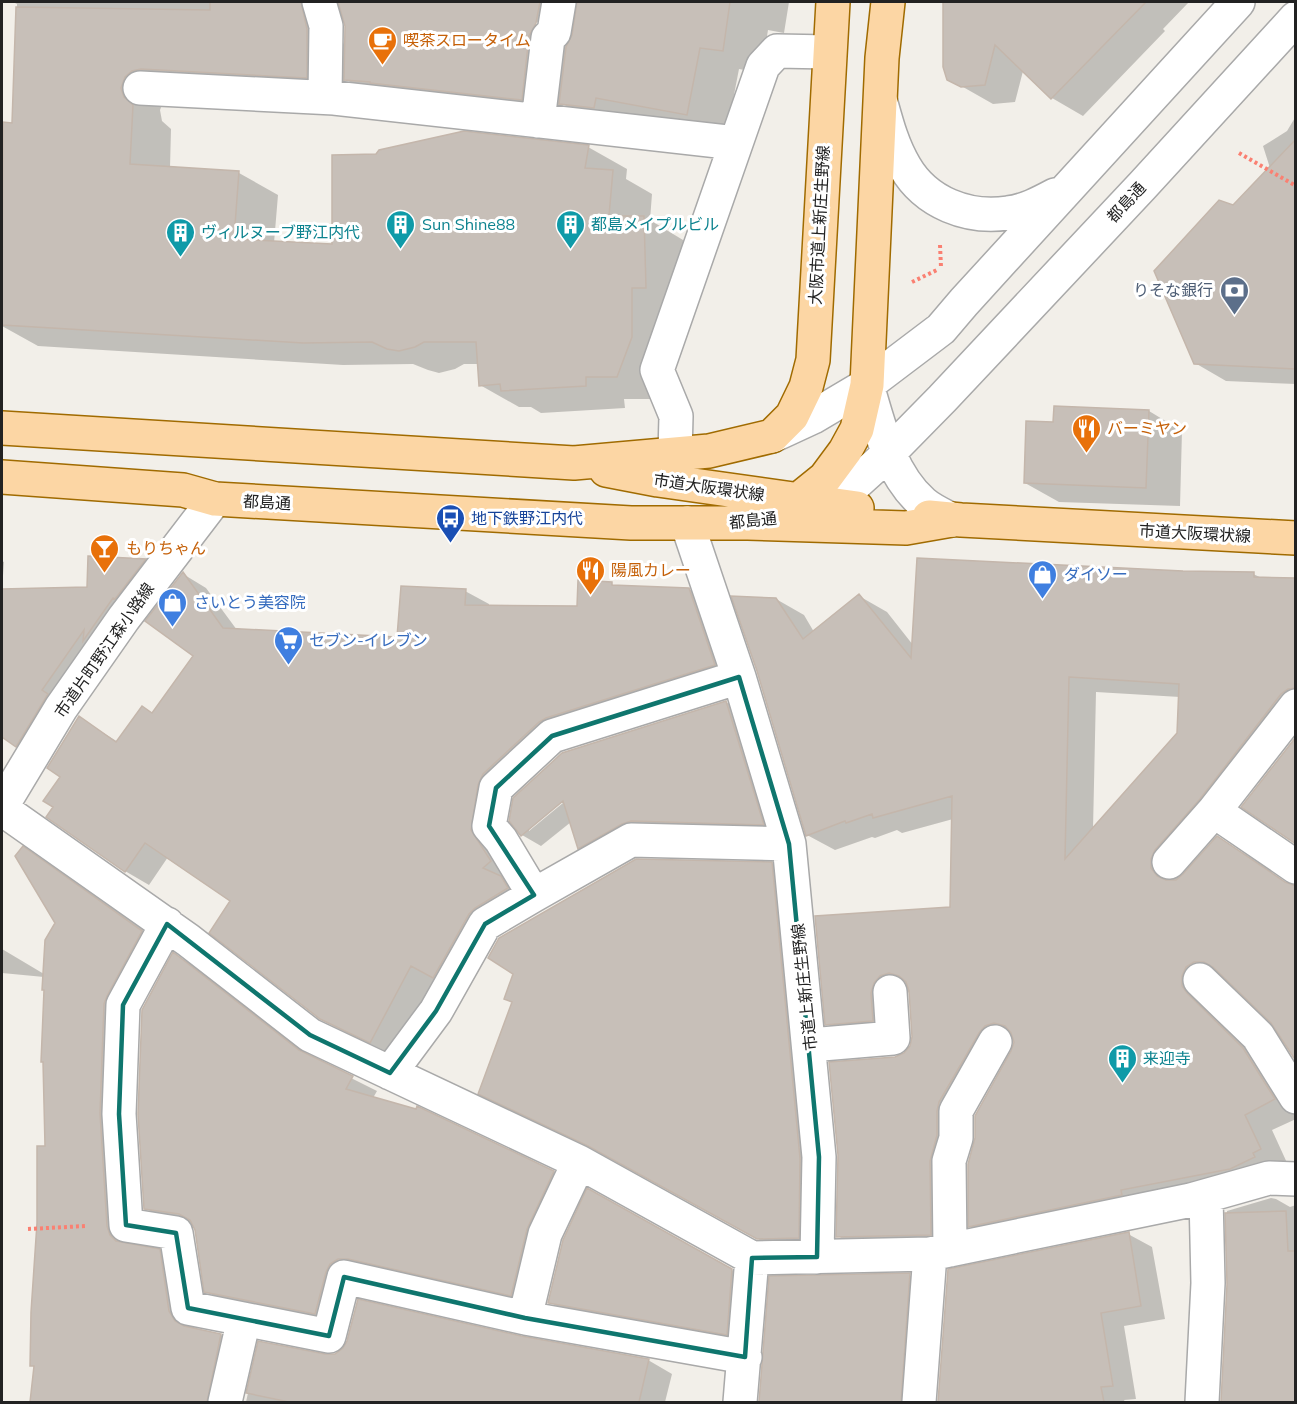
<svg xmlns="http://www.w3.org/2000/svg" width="1297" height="1404" viewBox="0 0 1297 1404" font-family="Mulish,'Noto Sans JP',sans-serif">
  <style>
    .shadow { fill: #0003; fill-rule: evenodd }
    .building { fill: #c7bfb8; stroke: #c4b6ab; stroke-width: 1.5; fill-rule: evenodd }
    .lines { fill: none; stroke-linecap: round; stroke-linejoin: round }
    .minor-casing { stroke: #a9a9a9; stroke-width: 36 }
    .major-casing { stroke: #a06b00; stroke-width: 36 }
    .path { stroke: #fa8072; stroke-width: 4; stroke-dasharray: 3 3; stroke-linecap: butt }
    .minor { stroke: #fff; stroke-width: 33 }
    .major { stroke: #fcd6a4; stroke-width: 33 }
    .marked { fill: none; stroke: #0f766e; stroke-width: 4.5; stroke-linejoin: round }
    .labels { text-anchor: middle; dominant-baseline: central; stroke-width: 6; stroke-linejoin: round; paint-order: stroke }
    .food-label { font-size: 16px; fill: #c56008; stroke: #fff; text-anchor: start }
    .street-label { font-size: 16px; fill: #222; stroke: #fff }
    .culture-label { font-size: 16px; fill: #0d838f; stroke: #fff; text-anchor: start }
    .service-label { font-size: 16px; fill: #4e5e75; stroke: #fff; text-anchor: end }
    .transit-label { font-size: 16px; fill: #164399; stroke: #fff; text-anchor: start }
    .shop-label { font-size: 16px; fill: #366cbe; stroke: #fff; text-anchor: start }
  </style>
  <rect width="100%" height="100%" fill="#f2efe9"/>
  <!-- shadow -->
  <path class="shadow" d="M13 2H789L784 33 768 30 761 73 739 69 726 136 600 125 563 104 560 122 385 102 345 79V99L164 100 160 110 162 121 171 129 170 168 239 173 278 195 274 243 334 246 588 147 627 169 626 179 652 194 650 220 683 240 685 309 656 399H624L625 408 541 413 531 407H519L480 385 479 364H464L455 369 439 373 428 370 413 364 343 365 38 346 2 326V158L14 124 17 4ZM343 14 346 21 345 48 340 31 339 21ZM531 18 570 41V44L529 21Z
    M945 2H1189L1163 29 1165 31 1083 116 1052 98 1023 71 1015 102 993 104 949 79Z
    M1296 116V384L1226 381 1195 363 1233 207 1270 168 1263 146 1287 131Z
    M1149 411 1182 431 1180 506 1059 502 1025 483 1055 424Z
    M90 558 145 560 166 572 37 758 2 736V561L4 562 2 590 88 588Z
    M1183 573 1253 574 1262 578 1296 579V727L1178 874V879L1217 838 1245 854 1293 887 1272 1022 1224 977 1215 982 1296 1105V1119L1272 1130 1288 1165 997 1242 970 1226 1017 1038 1006 1048 967 1118 958 1250 865 1252 838 1236 895 1058 905 1054 911 1046 913 1037 910 991 901 999 898 1009 854 1040 827 1024 951 908 953 819 902 833 897 830 875 838 872 837 835 850 807 835 776 599 804 615 814 632 859 596 887 612 913 645ZM1096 692 1180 697 1179 734 1093 830Z
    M183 574 206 588 237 630 399 639 465 591 489 604V606L578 608 611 584 617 587 689 589 713 603 738 678 570 731 501 798 514 874 506 881 524 891 499 921 457 990 435 978 394 1055 345 1032 321 1018 232 901 168 857 149 885 125 871 55 807 62 777 79 718 118 742 152 714 195 656Z
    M726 702 746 714 782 835 598 859 579 848 571 822 541 846 522 835 511 820ZM567 795 569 798 529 831V827Z
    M23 848 47 862 165 945 130 1010 131 1241 132 1245 159 1251 183 1265 195 1330 221 1335 245 1349 232 1402H31L35 1368 32 1365 46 1148 45 990 44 977 2 973V949L44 974 56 923Z
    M771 864 792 875 818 1249 778 1250 610 1156 500 1104 480 1093 514 1003 506 999Z
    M174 954 198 968 315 1060 377 1091 373 1098 553 1172 578 1186 536 1309 355 1278 340 1327 231 1306 206 1291 194 1226 170 1222 145 1208Z
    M1271 1198 1276 1199 1290 1207 1296 1205V1402H1222L1228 1284 1227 1211Z
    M1128 1234 1152 1247 1165 1319 1124 1326 1136 1399 1124 1400 1125 1402H939L949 1271Z
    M732 1270 753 1282 748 1346 571 1315 550 1302Z
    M909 1275 933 1288 925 1402H760L771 1278Z
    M521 1338 648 1360 672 1374 665 1402H246L259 1343 325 1356Z"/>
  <!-- building -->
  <path class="building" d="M210 2H301L307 29V78L141 69 132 71 125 77 121 88 124 97 133 105 130 164 239 171 234 239 332 244V155L376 154 379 150 464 131 589 145 585 168 613 170 609 216H644L646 288H632V337L617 377H586V386L501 391 500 384 479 386 476 342H424L415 347 399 351 387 349 372 342 303 343 2 325 3 122 12 123 16 7 210 10Z
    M338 2H540L536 23 529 36 522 100 370 83V82L344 80 345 26Z
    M577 2H730L723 51 700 48 687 115 596 98 594 108 559 104 566 47 572 35Z
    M943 2H1146L1051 99 995 45 985 85 961 87 947 80 943 67Z
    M1296 139V369L1194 364 1154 271 1219 200 1233 205Z
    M1054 406 1149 410 1146 488 1024 483 1026 421 1053 422Z
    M88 556 146 559 115 599 113 598 83 641 84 630 42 690 48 694 16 747 2 737V589L87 587Z
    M917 558 1183 571 1254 572V577L1296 578V688L1288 689 1281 694 1200 799 1155 850 1151 859V868L1157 876 1166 880H1176L1183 874 1217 836 1285 882 1296 886V1061L1271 1023 1213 967 1204 962H1194L1186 967 1182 976V986L1187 993 1243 1048 1275 1099 1245 1115 1261 1149 1253 1153 1255 1157 1230 1169 1121 1190 1122 1195 968 1227V1164L975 1138V1116L1011 1051 1014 1042 1011 1033 1005 1026 994 1023 985 1026 979 1033 939 1102 937 1111V1135L930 1161 931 1235 836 1237 838 1155 829 1062 895 1057 904 1053 910 1046 912 1037 909 991 906 982 899 976 889 973 880 976 874 983 871 993 873 1021 825 1025 815 916 950 907 952 796 873 818 872 814 846 823 845 821 806 836 757 671 731 596 776 598 803 639 859 594 911 658ZM1069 677 1179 684 1177 733 1065 859Z
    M183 572 223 628 397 637 401 586 466 589 465 605 577 606 578 580 612 582V585L689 588 715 665 546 718 539 722 483 774 478 785 471 830 491 861 483 868 501 876 508 888 475 908 469 914 433 978 411 966 370 1043 320 1019 209 933 230 901 145 843 125 872 46 817 53 807 43 801 60 777 47 768 79 716 116 742 142 706 152 713 193 656 145 621Z
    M726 701 764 825 631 821 622 824 578 849 563 801 521 836 509 821 513 798 562 753Z
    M1296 737V844L1241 807Z
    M23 846 142 931 107 996 104 1004 100 1113 107 1226 110 1235 116 1241 160 1249 169 1311 175 1321 184 1326 221 1334 207 1402H30L34 1366H30L31 1312 37 1223V1146H45L43 1062H41L44 990H42L45 940 55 923 15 856Z
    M636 859 772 862 800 1158 799 1238 757 1239 588 1146 478 1094 512 1002 504 999 513 974 488 958 499 938Z
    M173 952 299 1050 353 1076 346 1089 416 1109 417 1106 554 1171 527 1229 511 1296 348 1259H338L330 1264 326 1272 315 1314 204 1292 195 1230 190 1220 179 1214 144 1209 138 1114 142 1010Z
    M587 1188 732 1269 727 1335 548 1303 563 1240Z
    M1286 1211 1288 1251H1296V1402H1221L1227 1284 1225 1213Z
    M1129 1232 1141 1306 1101 1313 1113 1386 1101 1387 1104 1402H938L948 1269Z
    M910 1273 901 1402H759L769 1276Z
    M358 1299 521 1336 649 1359 639 1402H289L246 1393 258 1341 325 1354H335L343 1348 347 1341Z"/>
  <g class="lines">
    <defs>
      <path id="minor" d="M319 2 326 26 325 97
        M140 88 334 98 736 143
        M881 103C887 125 893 147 905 167 926 203 968 219 1008 213 1025 211 1040 203 1055 195
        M538 121 548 38 554 32 559 2
        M867 385C879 426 890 474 923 503 931 510 942 515 952 520
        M772 436 813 417 867 385 941 329 964 302 1238 2
        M675 454 676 416 657 370 763 66 777 51 829 52
        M811 509 825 504H833L885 457 942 399 1143 185 1296 18
        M687 523 739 677 789 844 819 1157 817 1257
        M2 806 61 708 124 618 215 499
        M2 809 188 940 310 1035 579 1162 752 1258
        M1214 811 1296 867
        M1169 862 1214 811 1296 706
        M534 895 501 840 489 826 496 788 552 736 739 677
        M167 924 123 1005 119 1114 126 1225 176 1233 188 1308 329 1336 344 1277 525 1318 745 1357
        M1200 980 1258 1036 1296 1097
        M810 1045 893 1038 890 992
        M390 1073 436 1011 485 924 534 895 631 840 789 844
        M950 1250 949 1161 956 1138V1111L995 1042
        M525 1318 545 1234 579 1162
        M225 1402 244 1319
        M740 1402 752 1258 930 1254 1191 1200 1269 1178 1296 1179
        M919 1402 930 1254
        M1202 1402 1208 1283 1206 1196"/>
      <path id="major" d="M2 428 574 463 709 451 772 436 792 416 806 387 813 360 833 2
        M606 470 658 480 857 508
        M2 477 183 490 215 499 631 523H748L906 528 952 520
        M786 503 799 499 825 478 845 451 857 429 867 385 882 58 888 2
        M929 517 961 520 1296 538"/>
    </defs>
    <!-- minor casing -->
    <use href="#minor" class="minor-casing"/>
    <!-- major casing -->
    <use href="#major" class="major-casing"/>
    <!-- path -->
    <path class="path" d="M1239 153 1296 186
      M940 245 941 267
      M912 282 937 270
      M28 1229 86 1226"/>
    <!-- minor -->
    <use href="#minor" class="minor"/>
    <!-- major -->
    <use href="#major" class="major"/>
  </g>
  <!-- marked area -->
  <path class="marked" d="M739 677 789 844 819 1157 817 1257 752 1258 745 1357 525 1318 344 1277 329 1336 188 1308 176 1233 126 1225 119 1114 123 1005 167 924 310 1035 390 1073 436 1011 485 924 534 895 489 826 496 788 552 736Z"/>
  <!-- icons -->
  <defs>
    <symbol id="cafe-pin" viewBox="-11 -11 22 30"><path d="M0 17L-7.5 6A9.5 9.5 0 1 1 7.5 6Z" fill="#e8710a" stroke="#fff"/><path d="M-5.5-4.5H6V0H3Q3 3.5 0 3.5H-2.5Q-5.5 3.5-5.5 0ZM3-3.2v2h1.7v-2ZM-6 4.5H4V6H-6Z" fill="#fff"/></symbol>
    <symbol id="building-pin" viewBox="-11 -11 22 30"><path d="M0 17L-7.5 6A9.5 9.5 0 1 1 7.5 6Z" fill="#0f9aa8" stroke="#fff"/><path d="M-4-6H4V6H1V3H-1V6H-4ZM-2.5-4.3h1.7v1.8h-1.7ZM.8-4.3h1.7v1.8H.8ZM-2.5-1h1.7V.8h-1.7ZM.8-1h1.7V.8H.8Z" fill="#fff"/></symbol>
    <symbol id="bank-pin" viewBox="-11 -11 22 30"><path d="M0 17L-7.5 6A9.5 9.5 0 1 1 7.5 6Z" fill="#5c6f8a" stroke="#fff"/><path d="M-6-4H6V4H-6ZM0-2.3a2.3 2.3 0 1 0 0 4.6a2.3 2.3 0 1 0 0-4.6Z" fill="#fff"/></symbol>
    <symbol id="restaurant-pin" viewBox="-11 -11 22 30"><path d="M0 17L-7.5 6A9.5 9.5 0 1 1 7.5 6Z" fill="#e8710a" stroke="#fff"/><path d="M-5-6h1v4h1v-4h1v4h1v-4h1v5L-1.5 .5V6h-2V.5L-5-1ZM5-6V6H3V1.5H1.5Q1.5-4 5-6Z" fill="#fff"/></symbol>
    <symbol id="bus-pin" viewBox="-11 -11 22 30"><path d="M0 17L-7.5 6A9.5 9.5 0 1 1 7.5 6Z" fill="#1a4fb4" stroke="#fff"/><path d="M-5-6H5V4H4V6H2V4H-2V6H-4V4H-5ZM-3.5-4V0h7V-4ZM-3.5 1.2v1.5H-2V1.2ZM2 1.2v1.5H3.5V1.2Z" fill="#fff"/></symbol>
    <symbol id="bar-pin" viewBox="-11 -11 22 30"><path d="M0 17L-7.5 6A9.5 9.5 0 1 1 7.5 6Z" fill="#e8710a" stroke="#fff"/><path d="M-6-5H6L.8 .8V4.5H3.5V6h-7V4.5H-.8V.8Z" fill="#fff"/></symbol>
    <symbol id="shop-pin" viewBox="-11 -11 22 30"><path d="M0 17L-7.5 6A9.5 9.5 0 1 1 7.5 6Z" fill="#3f7fe0" stroke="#fff"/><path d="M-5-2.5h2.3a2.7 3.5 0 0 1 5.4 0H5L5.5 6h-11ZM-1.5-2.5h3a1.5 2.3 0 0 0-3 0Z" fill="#fff"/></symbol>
    <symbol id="supermarket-pin" viewBox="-11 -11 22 30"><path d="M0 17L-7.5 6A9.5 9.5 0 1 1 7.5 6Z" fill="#3f7fe0" stroke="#fff"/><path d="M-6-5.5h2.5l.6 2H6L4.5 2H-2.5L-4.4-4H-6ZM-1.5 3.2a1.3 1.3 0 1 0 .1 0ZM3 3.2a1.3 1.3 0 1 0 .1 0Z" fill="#fff"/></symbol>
  </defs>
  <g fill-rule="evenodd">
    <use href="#cafe-pin" x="366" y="24" width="33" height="45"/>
    <use href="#building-pin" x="384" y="208" width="33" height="45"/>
    <use href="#building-pin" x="554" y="208" width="33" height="45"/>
    <use href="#building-pin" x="164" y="216" width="33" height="45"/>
    <use href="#bank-pin" x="1218" y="274" width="33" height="45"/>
    <use href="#restaurant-pin" x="1070" y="412" width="33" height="45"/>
    <use href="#bus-pin" x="434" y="502" width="33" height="45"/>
    <use href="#bar-pin" x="88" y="532" width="33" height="45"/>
    <use href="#restaurant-pin" x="574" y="554" width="33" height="45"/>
    <use href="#shop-pin" x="1026" y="558" width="33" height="45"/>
    <use href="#shop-pin" x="156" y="586" width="33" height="45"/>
    <use href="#supermarket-pin" x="272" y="624" width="33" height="45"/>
    <use href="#building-pin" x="1106" y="1042" width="33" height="45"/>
  </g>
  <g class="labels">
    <!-- food labels -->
    <g class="food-label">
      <text x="403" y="40">喫茶スロータイム</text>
      <text x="1107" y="428">バーミヤン</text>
      <text x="126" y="548">もりちゃん</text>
      <text x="611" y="570">陽風カレー</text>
    </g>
    <!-- street labels -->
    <g class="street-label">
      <text transform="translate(1126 202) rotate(-47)">都島通</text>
      <text transform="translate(819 225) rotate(-87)">大阪市道上新庄生野線</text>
      <text transform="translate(709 487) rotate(8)">市道大阪環状線</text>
      <text transform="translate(267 502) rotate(3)">都島通</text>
      <text transform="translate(753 520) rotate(-6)">都島通</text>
      <text transform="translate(1195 533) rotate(3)">市道大阪環状線</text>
      <text transform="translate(104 650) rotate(-55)">市道片町野江森小路線</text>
      <text transform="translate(804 987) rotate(-96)">市道上新庄生野線</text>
    </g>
    <!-- culture labels -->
    <g class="culture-label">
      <text x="422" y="224">Sun Shine88</text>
      <text x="591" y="224">都島メイプルビル</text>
      <text x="201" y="232">ヴィルヌーブ野江内代</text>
      <text x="1143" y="1058">来迎寺</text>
    </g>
    <!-- service labels -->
    <g class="service-label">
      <text x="1213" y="290">りそな銀行</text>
    </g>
    <!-- transit labels -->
    <g class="transit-label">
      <text x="471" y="518">地下鉄野江内代</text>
    </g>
    <!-- shop labels -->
    <g class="shop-label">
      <text x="1064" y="574">ダイソー</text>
      <text x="194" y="602">さいとう美容院</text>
      <text x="309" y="640">セブン-イレブン</text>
    </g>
  </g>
  <!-- border -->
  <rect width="1297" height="1404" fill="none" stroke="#222222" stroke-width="6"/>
</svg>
